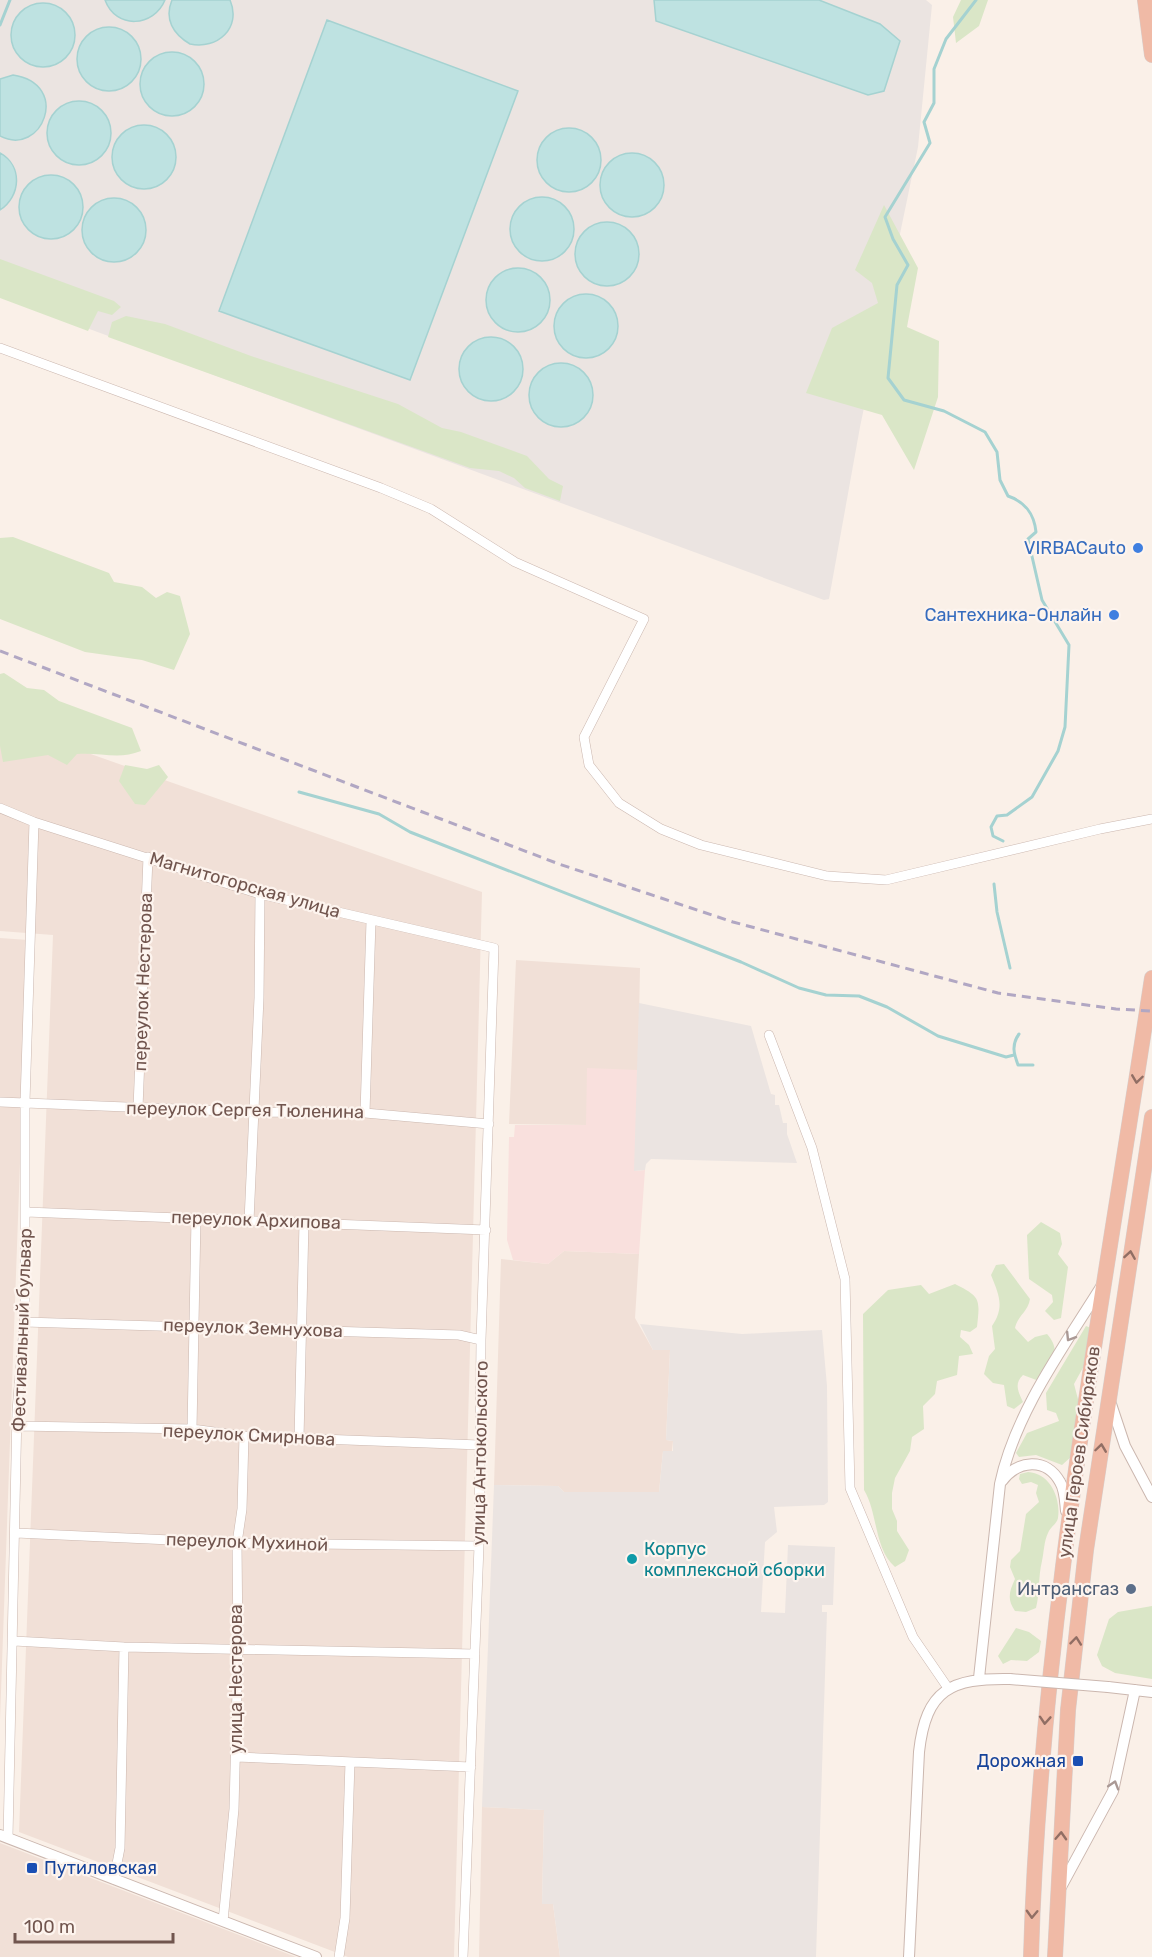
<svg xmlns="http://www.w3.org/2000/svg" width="1152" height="1957" viewBox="0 0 1152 1957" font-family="Rubik,sans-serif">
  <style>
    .residential { fill: #f1e0d7 }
    .commercial { fill: #f9e0dd }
    .industrial { fill: #ebe4e1 }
    .green { fill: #dae6c7 }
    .water { fill: #bee2e1; stroke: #a5d2d1; stroke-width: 1.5 }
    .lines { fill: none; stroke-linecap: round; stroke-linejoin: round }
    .stream { stroke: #a5d2d1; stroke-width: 3 }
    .minor-casing { stroke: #cbb7af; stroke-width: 10 }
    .tertiary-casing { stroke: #cbb7af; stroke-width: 12 }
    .trunk-casing { stroke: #d7cfcd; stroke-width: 16 }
    .minor { stroke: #fff; stroke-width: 9 }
    .tertiary { stroke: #fff; stroke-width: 10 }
    .trunk { stroke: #f0baa6; stroke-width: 15 }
    .rail { stroke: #b1a7c3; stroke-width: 3; stroke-dasharray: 9 6; stroke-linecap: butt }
    .tertiary-bridge-casing { stroke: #cbb7af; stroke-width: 12; stroke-linecap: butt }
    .tertiary-bridge { stroke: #fff; stroke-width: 10 }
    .oneway { stroke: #916e64 }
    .oneway2 { stroke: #aa9995 }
    .shop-dot { fill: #3f7fe0; stroke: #fdf4ee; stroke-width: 2 }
    .culture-dot { fill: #0f9aa8; stroke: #fdf4ee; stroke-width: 2 }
    .service-dot { fill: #5c6f8a; stroke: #fdf4ee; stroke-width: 2 }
    .transit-dot { fill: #1a4fb4; stroke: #fdf4ee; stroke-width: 2 }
    .labels { text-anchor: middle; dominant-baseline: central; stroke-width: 4.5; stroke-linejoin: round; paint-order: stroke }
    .shop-label { font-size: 18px; fill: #366cbe; stroke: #fdf4ee; text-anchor: end }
    .street-label { font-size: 18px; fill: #71554e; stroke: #fdf4ee }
    .culture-label { font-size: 18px; fill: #0d838f; stroke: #fdf4ee; text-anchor: start }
    .service-label { font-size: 18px; fill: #4e5e75; stroke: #fdf4ee; text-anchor: end }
    .transit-label { font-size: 18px; fill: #164399; stroke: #fdf4ee; text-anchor: end }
  </style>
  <rect width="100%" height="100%" fill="#faf0e8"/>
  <!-- residential -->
  <path class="residential" d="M0 722 482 892 454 1957H348L19 1832 53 935 0 931Z
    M0 938 28 940 0 1720Z
    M516 960 640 968 638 1070 586 1125 509 1124Z
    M564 1251 639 1254 635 1318 653 1350H670L666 1440 673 1441 672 1451H663L659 1492H564L558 1486 494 1485 501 1259 548 1264Z
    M482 1807 544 1810 542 1904H553L560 1957H479Z
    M0 1843 296 1957H0Z"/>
  <!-- commercial -->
  <path class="commercial" d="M587 1068 638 1070 635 1171 645 1170 639 1254 564 1251 548 1264 513 1260 507 1240 509 1137H514L515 1125H586Z"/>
  <!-- industrial -->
  <path class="industrial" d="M0 0H926L932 5 918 147 860 427 829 599 824 600 0 296Z
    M639 1003 751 1026 771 1094 775 1095V1105H779L783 1123H787V1134L797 1163 651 1159 646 1164 645 1170 634 1171Z
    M640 1324 742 1334 822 1330 827 1386 828 1502 824 1505 774 1507 777 1532 765 1542 761 1612 785 1613 788 1545 835 1547 833 1605H822V1612H827L816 1957H560L553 1904H542L544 1810 482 1807 494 1485 558 1486 564 1492H659L663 1451H673V1441L666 1440 670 1350H653Z"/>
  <!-- green -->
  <path class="green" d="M961 0H988L979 26 956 43 953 17Z
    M884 205 918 268 907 327 939 341 938 397 914 470 882 415 806 393 832 328 878 303 872 283 855 270Z
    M0 259 114 301 121 307 112 315 98 311 88 331 0 298Z
    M126 316 165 324 251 356 398 404 442 428 461 432 527 456 549 479 563 486 560 501 525 488 514 478 499 471 470 468 108 337 112 322Z
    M13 537 109 573 114 582 142 587 156 598 167 592 180 596 190 634 174 670 142 660 85 652 0 619V538Z
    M4 673 27 688 44 690 59 701 132 728 141 751C119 760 100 752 77 754L67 765 48 755 3 762 0 746V674Z
    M125 765 147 769 159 765 168 777 145 805 135 804 119 781Z
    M1041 1222 1060 1233 1062 1244 1058 1254 1068 1267 1061 1318 1054 1320 1045 1311 1053 1302 1052 1295 1029 1279 1027 1235Z
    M1004 1264 1030 1299C1028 1312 1018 1315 1015 1328L1028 1342 1035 1337 1047 1334C1063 1352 1051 1364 1039 1381L1023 1375C1014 1384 1018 1391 1023 1402L1014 1409 1007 1406 1004 1385 993 1383 984 1374 989 1356 995 1349 992 1326C1005 1307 999 1295 991 1275L996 1265Z
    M955 1284C981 1297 980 1299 977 1327L970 1332 961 1330 960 1337 969 1345 973 1354 959 1356 957 1375 937 1381 935 1394 923 1406 924 1429 912 1437 910 1451 895 1478 892 1493V1509L897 1521V1531L909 1550 905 1561 895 1567C874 1549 878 1513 864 1490L863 1314 888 1290 921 1285 929 1294Z
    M1086 1326 1091 1328 1085 1364 1074 1384 1079 1403 1072 1456 1062 1465 1036 1455 1019 1457 1016 1453 1027 1433 1059 1421 1056 1413 1047 1410 1046 1393Z
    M1028 1472C1050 1473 1061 1498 1058 1518 1057 1524 1050 1527 1048 1533 1044 1541 1044 1552 1042 1561 1038 1577 1040 1593 1036 1608L1026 1612 1015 1611C1007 1599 1009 1592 1015 1579L1010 1567 1011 1560 1020 1551 1026 1514 1039 1502 1036 1493 1038 1485 1031 1482 1022 1484 1019 1479 1020 1474Z
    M1152 1606V1679L1115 1673 1102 1666 1097 1655 1109 1619 1118 1612Z
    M1016 1628 1029 1632 1041 1641 1039 1652 1027 1661 1011 1660 1003 1664 998 1656Z"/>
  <!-- water -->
  <path class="water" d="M105 0H165C154 27 116 30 105 0Z
    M172 0H230C242 28 217 50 190 44 173 34 164 19 172 0Z
    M654 0H819L880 24 900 41 884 91 868 95 656 21Z
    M11 35a32 32 0 1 1 64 0a32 32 0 1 1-64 0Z
    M327 20 518 91 410 380 219 311Z
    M77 59a32 32 0 1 1 64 0a32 32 0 1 1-64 0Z
    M140 84a32 32 0 1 1 64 0a32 32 0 1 1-64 0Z
    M13 75C72 84 42 158 0 136V79Z
    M47 133a32 32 0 1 1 64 0a32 32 0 1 1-64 0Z
    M112 157a32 32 0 1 1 64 0a32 32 0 1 1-64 0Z
    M537 160a32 32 0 1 1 64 0a32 32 0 1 1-64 0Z
    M600 185a32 32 0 1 1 64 0a32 32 0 1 1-64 0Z
    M0 153C23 166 21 196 0 210Z
    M19 207a32 32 0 1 1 64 0a32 32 0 1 1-64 0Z
    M510 229a32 32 0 1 1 64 0a32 32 0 1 1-64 0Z
    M82 230a32 32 0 1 1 64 0a32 32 0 1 1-64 0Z
    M575 254a32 32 0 1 1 64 0a32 32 0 1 1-64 0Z
    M486 300a32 32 0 1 1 64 0a32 32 0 1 1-64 0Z
    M554 326a32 32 0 1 1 64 0a32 32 0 1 1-64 0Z
    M459 369a32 32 0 1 1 64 0a32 32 0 1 1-64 0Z
    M529 395a32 32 0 1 1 64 0a32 32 0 1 1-64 0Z"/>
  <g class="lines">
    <!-- stream -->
    <path class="stream" d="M976 0 946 39 934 69V103L924 122 930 143 885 217 893 239 908 265 897 285 888 378 904 400 944 411 985 432 997 452 1000 480 1008 496C1025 502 1034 513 1036 532L1028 539 1042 600 1069 645 1065 727 1058 751 1032 797 1007 815 997 816 991 827 993 836 1003 841
      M0 25 10 0
      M299 792 379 814 410 832 741 962 799 988 826 995 859 996 887 1007 938 1036 1006 1057 1014 1055
      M994 884 997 912 1010 968
      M1019 1034C1011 1045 1014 1054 1018 1065H1033"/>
    <defs>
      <path id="minor" d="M0 348 381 488 431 509 515 562 644 619 584 737 589 765 619 803 661 829 701 845 827 876 886 880 1100 829 1152 819
        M0 808 34 822 260 894 494 948 481 1340 479 1546 463 1957
        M769 1035 812 1148 845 1279 850 1488 913 1637 948 1688
        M0 1102 253 1112 365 1113 489 1124
        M138 1108 148 857
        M365 1113 371 921
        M26 1212 486 1230
        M249 1221 259 998 260 894
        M24 1322 459 1335 481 1340
        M18 1426 192 1429 244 1436 480 1445
        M192 1429 196 1218
        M299 1439 304 1222
        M16 1533 237 1543 479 1546
        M14 1641 124 1647 475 1654
        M236 1757 471 1767
        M8 1838 17 1411 25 1314V1102L34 822
        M114 1879 120 1848 124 1647
        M223 1921 234 1809 238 1649 237 1543 242 1509 244 1436
        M339 1957 345 1918 350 1762"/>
      <path id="tertiary" d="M1110 1401 1125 1446 1152 1497
        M1002 1481C1018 1460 1046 1457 1060 1482 1065 1490 1065 1501 1066 1511
        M979 1678 1000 1484C1015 1413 1063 1348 1101 1287
        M1108 1687 1152 1692
        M0 1835 316 1957
        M1061 1887 1113 1791 1135 1690
        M909 1957 919 1752C926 1689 951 1678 1010 1679"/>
      <path id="trunk" d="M1145 0 1152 55
        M1031 1957C1040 1628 1103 1303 1152 978
        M1055 1957 1068 1710 1086 1550 1152 1117"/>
    </defs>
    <!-- minor casing -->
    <use href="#minor" class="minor-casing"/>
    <!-- tertiary casing -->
    <use href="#tertiary" class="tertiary-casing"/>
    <!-- trunk casing -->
    <use href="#trunk" class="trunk-casing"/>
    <!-- minor -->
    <use href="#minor" class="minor"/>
    <!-- tertiary -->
    <use href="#tertiary" class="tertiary"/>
    <!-- trunk -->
    <use href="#trunk" class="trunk"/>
    <!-- rail -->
    <path class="rail" d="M0 651 559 864 733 922 998 993 1116 1009 1152 1011"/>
    <defs>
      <path id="tertiary-bridge" d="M1010 1679 1108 1687"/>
    </defs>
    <!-- tertiary-bridge casing -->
    <use href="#tertiary-bridge" class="tertiary-bridge-casing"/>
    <!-- tertiary-bridge -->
    <use href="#tertiary-bridge" class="tertiary-bridge"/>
  </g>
  <!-- one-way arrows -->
  <defs><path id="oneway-chevron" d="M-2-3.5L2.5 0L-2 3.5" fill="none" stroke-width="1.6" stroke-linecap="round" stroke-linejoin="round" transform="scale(1.5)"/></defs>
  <g class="oneway">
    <use href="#oneway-chevron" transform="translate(1137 1079) rotate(98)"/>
    <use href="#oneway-chevron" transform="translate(1130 1255) rotate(-81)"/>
    <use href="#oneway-chevron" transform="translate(1101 1448) rotate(-82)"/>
    <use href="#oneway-chevron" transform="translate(1076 1641) rotate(-84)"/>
    <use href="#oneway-chevron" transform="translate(1045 1720) rotate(94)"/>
    <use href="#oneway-chevron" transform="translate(1061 1836) rotate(-87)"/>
    <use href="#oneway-chevron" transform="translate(1032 1914) rotate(92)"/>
  </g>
  <g class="oneway2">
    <use href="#oneway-chevron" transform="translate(1070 1337) rotate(122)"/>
    <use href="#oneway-chevron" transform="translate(1114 1785) rotate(-73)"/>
  </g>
  <!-- markers -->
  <g class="shop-dot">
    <circle cx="1138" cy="548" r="6"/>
    <circle cx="1114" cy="615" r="6"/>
  </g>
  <circle class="culture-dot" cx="632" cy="1559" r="6"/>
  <circle class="service-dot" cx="1131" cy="1589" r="6"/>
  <g class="transit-dot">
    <rect x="1072" y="1755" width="12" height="12" rx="3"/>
    <rect x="26" y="1862" width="12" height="12" rx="3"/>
  </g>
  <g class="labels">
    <!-- shop labels -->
    <g class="shop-label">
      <text x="1126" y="548">VIRBACauto</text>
      <text x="1102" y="615">Сантехника-Онлайн</text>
    </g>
    <!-- street labels -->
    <g class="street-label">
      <text transform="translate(245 885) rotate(16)">Магнитогорская улица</text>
      <text transform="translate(143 982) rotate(-88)">переулок Нестерова</text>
      <text transform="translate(245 1110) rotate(1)">переулок Сергея Тюленина</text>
      <text transform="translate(256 1220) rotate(2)">переулок Архипова</text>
      <text transform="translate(253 1328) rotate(2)">переулок Земнухова</text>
      <text transform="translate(22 1330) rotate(-88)">Фестивальный бульвар</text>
      <text transform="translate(249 1435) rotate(3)">переулок Смирнова</text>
      <text transform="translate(1079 1452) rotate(-82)">улица Героев Сибиряков</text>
      <text transform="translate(480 1453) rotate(-89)">улица Антокольского</text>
      <text transform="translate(247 1542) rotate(2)">переулок Мухиной</text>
      <text transform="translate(236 1679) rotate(-90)">улица Нестерова</text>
    </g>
    <!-- culture labels -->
    <g class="culture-label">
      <text x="644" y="1549">Корпус<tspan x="644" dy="21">комплексной сборки</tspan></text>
    </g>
    <!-- service labels -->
    <g class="service-label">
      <text x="1119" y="1589">Интрансгаз</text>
    </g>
    <!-- transit labels -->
    <g class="transit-label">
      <text x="1066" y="1761">Дорожная</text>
      <text x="44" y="1868" text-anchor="start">Путиловская</text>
    </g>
  </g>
  <!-- scale -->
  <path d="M15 1933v9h158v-9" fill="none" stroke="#71554e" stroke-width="3"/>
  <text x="24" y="1933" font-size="18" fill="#71554e" stroke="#fdf4ee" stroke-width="4.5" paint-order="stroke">100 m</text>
</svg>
